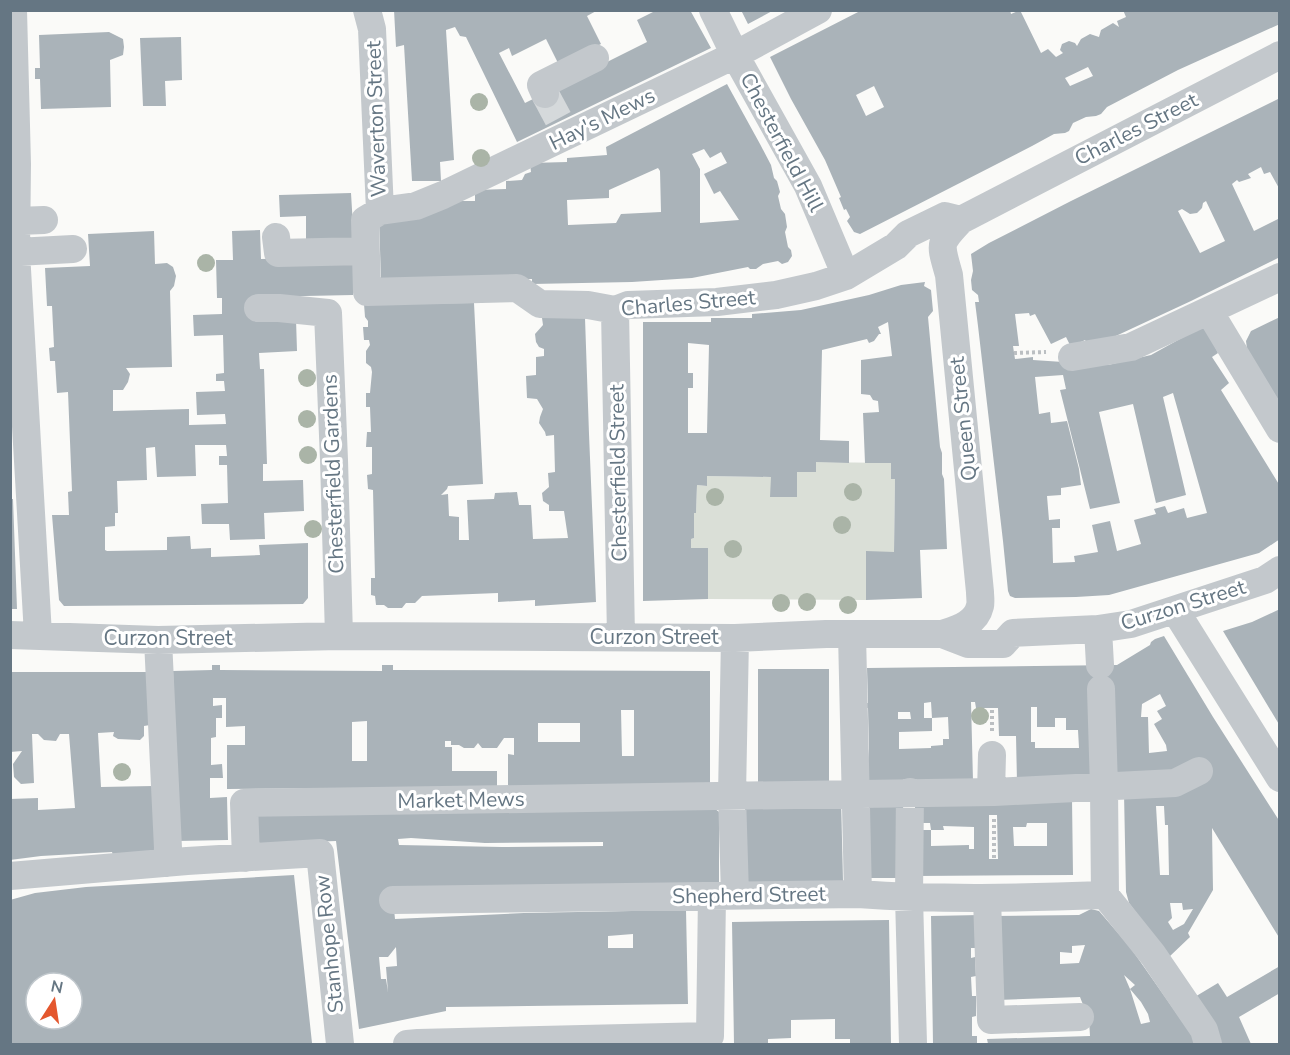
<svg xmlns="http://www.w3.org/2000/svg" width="1290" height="1055" viewBox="0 0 1290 1055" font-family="'Nunito Sans',sans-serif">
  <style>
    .green { fill: #dadfd7 }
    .building { fill: #aab3b9; fill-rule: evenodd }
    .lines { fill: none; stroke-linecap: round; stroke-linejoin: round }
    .minor-tunnel { stroke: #d5d9db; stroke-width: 28; stroke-dasharray: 28 14; stroke-linecap: butt }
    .path { stroke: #bbbfc2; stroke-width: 4; stroke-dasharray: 3 3; stroke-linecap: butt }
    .minor { stroke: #c3c8cc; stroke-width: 28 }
    .tree { fill: #aab4a7 }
    .labels { text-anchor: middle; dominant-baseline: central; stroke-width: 6; stroke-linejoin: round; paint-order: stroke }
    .street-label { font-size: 21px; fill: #657683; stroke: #fff }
  </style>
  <rect width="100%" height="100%" fill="#fafaf8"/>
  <!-- green -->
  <path class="green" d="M816 462 891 463V479H895L894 552H866V600L708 599V549L691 548V539L694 538V513H696L697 485 707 486V476L771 477V497H797V472H815Z"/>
  <!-- building -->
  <path class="building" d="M394 10H598L587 16 601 44 559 65 546 39 512 56 509 48 499 53 525 103 647 42 637 20 657 10H690L711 48 517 142 466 37 460 36 455 27 446 30 454 160 440 162 441 181H412L404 45 396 47Z
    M741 10H774L748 24Z
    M862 10H1010L1011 14 1020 10 1041 53 1048 49 1056 57 1063 53 1060 50 1062 44 1069 41 1075 43 1077 46 1081 39 1090 34 1099 37 1101 30 1113 23 1119 27 1117 21 1126 17 1123 10H1280V24L1178 70 1107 107 1101 114 1096 116 1086 117 1073 123 1069 131 1065 133 1054 134 1032 146 860 234 854 232 847 221 850 217 846 209 844 210 839 198 841 197 825 160 791 99 770 57ZM1088 67 1093 76 1070 86 1065 78ZM874 86 884 107 866 116 856 95Z
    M109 32 123 39 124 47 123 55 110 60 111 107 41 109 40 79H35V68H40L39 35Z
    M181 37 182 80 165 81 166 106H143L140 38Z
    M727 84 760 144 771 165 774 178 777 181 780 192 778 196 781 209 785 214 787 227 785 232 788 247 791 250 792 256 788 262 782 264 778 261 763 264 756 269H750L748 267 692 278 632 282 532 284V279L381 280 379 218 459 201H475V190L506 189V181L522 180 525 174 531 172 530 163 567 162V158L607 155 606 147ZM704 149 710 158 721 152 727 163 704 174 714 194 720 191 739 220 700 223V169L692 154ZM658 168 660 171 661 212 621 214 616 223 568 225 567 200 609 198V190Z
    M1280 98V190L1270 172 1264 174 1261 167 1248 174 1251 178 1239 182 1237 180 1232 184 1254 231 1280 218V257L1191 301 1090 348 1085 340 1071 347 1066 337 1051 344 1035 314 1030 316 1029 313 1015 314 1019 346H1013L1015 359 1033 357V360L1108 365 1151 355 1205 325 1218 353 1212 357 1229 383 1221 390 1280 486V539L1259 553 1109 595 1076 597 1015 598 1010 596 1008 591 1003 541 978 326 975 302H979L978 295 972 290 971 280 973 271 971 254 989 243 1071 201ZM1206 201 1225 241 1200 253 1178 211 1182 209 1190 214 1197 213 1202 208 1203 203ZM1063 375 1066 389 1060 390 1090 509 1120 503 1099 412 1133 404 1156 503 1186 495 1163 397 1173 393 1207 513 1187 518 1184 508 1168 513 1165 506 1154 509 1156 514 1134 520 1141 544 1117 551 1110 521 1092 525 1098 552 1074 556 1075 562 1053 563 1052 528H1060V519L1049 520 1047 496 1061 495V488L1081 485 1079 469 1067 421 1051 423 1050 412 1039 414 1035 377Z
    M351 193 354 243 306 239V216L280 217 279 195Z
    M260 230 261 259 353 257V295L257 297 296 319 297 351 259 353 260 369H264L267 464H263V481L303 480 304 511 264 513 265 539 230 540 229 524H202L201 504 228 503 227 465H219V456H227L226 445H195L196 476 157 477 155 447 146 448 147 480 117 481 118 513H115V526L105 527V550L107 551 167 550V537L190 536 191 549 211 548V557L260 555 259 545 308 543V598L303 604 64 606 59 600 52 515H69L68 492 72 491 68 392 57 393 55 361H50L49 348 54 347 52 306H47L45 268 90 266 88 234 154 231 155 264 167 263 173 267 176 276 174 286 170 291 172 367 126 368 130 374 128 382 123 390H113V411L189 409V425L226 424 225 414 197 415 196 392 225 391 224 381H216V374L224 373 223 335 194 336 193 315 222 314V298H217L216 260H233L232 231Z
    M925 282 924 286 931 290 933 311 928 317 940 447 942 453V474L944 479 947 549 920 550 922 598 866 600V551L894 552 895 479H891V463H865L863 413 879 412 878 401 873 400 870 395 861 394V360L892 356 888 322 878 327 881 334H879L874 341 869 343 867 339 822 350 820 440 849 441V463L816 462V472H797V497H770L771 477 707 476V486L697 485 696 513H694V538L691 539V548H708V599L643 601V322H711V318H752V314L801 310 869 295 901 285ZM688 343 709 345 707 433H688V388H693V373H688Z
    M474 303 483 484 448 486 447 489 441 495 448 494 449 516 459 517V540H469L467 500 494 499 495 493 517 492 519 505H531L533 539 568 538 564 511H549V505L543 501 542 493 549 487 548 473 555 472 554 435 546 436 545 432 539 423 540 417 543 409 537 399 527 398 526 376 536 375V357L544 356V349L539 347 536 342 535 334 543 325 542 318H585L589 434 596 602 535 606V600L498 602V593L422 596 415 603H406L402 608H388L384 605H376L375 596 371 595V578H375L373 490 368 489 367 475 372 474V447H366L367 432H371L370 407H366V393H370L372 372 371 367 366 363V351L370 345 369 340H364L363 327H368V321L365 317 364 304Z
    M1280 317V403L1247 349 1246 341 1251 331Z
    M10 499H13L17 609H10Z
    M1280 609V726L1223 631 1252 622Z
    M1164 636 1213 717 1280 822V939L1212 828 1213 890 1188 933 1190 937 1169 957 1129 903 1126 892 1124 793 1189 772 1096 781 1017 782 1016 736H999L998 708H976L975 702H971L973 781 866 784 869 749 868 708H865V703H868L867 668 1117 665 1150 645 1151 642 1155 639ZM1160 694 1166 706 1157 711 1162 719 1154 724 1166 745 1167 751 1149 753 1148 717H1141L1142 704ZM931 702 932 718 948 717 949 739H943V745L931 746V748L899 749V732L932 731V718H924V703ZM1031 707H1037V727H1055V718H1066V730H1078L1079 748H1035V742H1031ZM898 712H910L911 719H898ZM1156 806H1164L1165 825H1168L1169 875H1160ZM1170 903H1182L1183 910 1193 909 1184 924 1173 930 1168 922 1172 918Z
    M212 665H220V670L382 671V665H393V670L710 671V788H508V754L514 755V738H504L497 748H482L478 743 474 748H464L459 745H451V741H445V747H452V771H497V787L227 789V745H245V726L226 727V698H213V706L222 705V718H216V737L211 738V765L222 764 223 778H210V798L227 797 228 840 177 841 173 671 212 670ZM621 710H634V756H622ZM367 721V761H352V722ZM538 723H580V742H538Z
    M758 669H829V782H758Z
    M10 672H151L150 725 144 726V736L140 740 118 739 113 736 114 732 98 733 101 787 153 786 157 853 113 855 112 852 41 856 10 860V799L38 798V810L75 808 69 734H60L56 741 44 740 38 734H32L34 783 21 784 14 777 13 764 22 751 10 752Z
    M841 798 843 881 746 884 745 800Z
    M915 799H1072L1073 875 916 876 915 830H931V846L969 845V849H974V827L943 826 944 830H931L930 823H915ZM989 815H997L998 859H989ZM1027 823H1047V846H1014L1013 827H1026Z
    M903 804 905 878H870L869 805Z
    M714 808 719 812V886L392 890 395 919 524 913 686 910 688 1004 446 1007V1011L359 1029 336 841 257 844 256 816ZM411 838 485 843 603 842V846L502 847 399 845 398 839ZM633 934V948H608V936ZM396 947 397 966 386 967 388 992 386 979H381L379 957H388Z
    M294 875 312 1043 305 1044H10V900L35 893 86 887ZM36 983H72V1019H36Z
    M1091 909 1099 911 1130 947 1198 1044H988L987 1039 1090 1036 1089 1020 1080 997 997 1000 993 916 1079 915ZM1085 945 1079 963 1060 964V952L1072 953V946ZM1124 975 1135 985 1130 989ZM1130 989 1141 1002 1148 1014 1150 1022 1141 1024Z
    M980 915V948H971V958L975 957 976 976 971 977 972 996H976V1016L972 1017V1036H977V1044H933L931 916Z
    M889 920 891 1044H850V1039H835V1019L791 1020V1038L768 1039V1044H734L732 922Z
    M1280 966V993L1239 1017 1251 1044H1217L1193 998 1218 983 1227 997Z"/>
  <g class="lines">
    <!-- minor-tunnel -->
    <path class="minor-tunnel" d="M545 94 560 122"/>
    <!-- path -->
    <path class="path" d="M1014 353 1046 352
      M992 731V708
      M994 819V859"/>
    <!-- minor -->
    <path class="minor" d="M13 10 17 164 16 252 38 635
      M367 10 372 29 380 211
      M713 10 735 55 808 186 846 276
      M818 10 735 55 443 195 416 206 380 211 365 220 367 292 517 288 540 304 588 305 615 310 628 305 717 302 776 295 816 286 846 276 896 246 908 234 945 216 961 220
      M545 94 541 85 595 58
      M17 221 44 220
      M276 237 278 253 365 251
      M16 252 73 249
      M258 308H279L328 313 334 460 339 636
      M615 310 621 637
      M1209 311 1280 429
      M1072 357 1131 347 1280 277
      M1175 610 1280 778
      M1098 629 1100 665
      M852 634 858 894
      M942 634C957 629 976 624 980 606 981 602 980 596 980 592L949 275C940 243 938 244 961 220L1280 55
      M10 635 158 640 339 636 735 638 826 634H942L968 644H1003L1013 633 1098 629 1131 624 1265 580 1280 570
      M158 640 168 848 167 863
      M1101 689 1104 788 1105 895
      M910 792 909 897 913 1044
      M991 792 992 755
      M246 858 244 803 994 792 1175 783 1199 771
      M10 876 187 861 320 853 340 1044
      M735 895 732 795 735 638
      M1105 895 1153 955 1204 1030 1208 1044
      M987 898 991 1020 1080 1017
      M393 900 858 894C940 900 1022 898 1105 895
      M407 1044 418 1043 710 1036 712 896"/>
  </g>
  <!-- trees -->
  <g class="tree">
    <circle cx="479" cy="102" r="9"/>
    <circle cx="481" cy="158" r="9"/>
    <circle cx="206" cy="263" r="9"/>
    <circle cx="307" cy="378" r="9"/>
    <circle cx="307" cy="419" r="9"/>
    <circle cx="308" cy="455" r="9"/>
    <circle cx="853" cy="492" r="9"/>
    <circle cx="715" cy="497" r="9"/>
    <circle cx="842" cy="525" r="9"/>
    <circle cx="313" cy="529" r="9"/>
    <circle cx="733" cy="549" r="9"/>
    <circle cx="807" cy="602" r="9"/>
    <circle cx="781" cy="603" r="9"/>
    <circle cx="848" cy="605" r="9"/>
    <circle cx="980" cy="716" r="9"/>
    <circle cx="122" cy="772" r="9"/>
  </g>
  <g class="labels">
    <!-- street labels -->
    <g class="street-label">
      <text transform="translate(376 119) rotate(-92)">Waverton Street</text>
      <text transform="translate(602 119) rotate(-26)">Hay's Mews</text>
      <text transform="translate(1136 129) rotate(-27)">Charles Street</text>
      <text transform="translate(782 142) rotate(62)">Chesterfield Hill</text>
      <text transform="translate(688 303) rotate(-5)">Charles Street</text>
      <text transform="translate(963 419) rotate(-96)">Queen Street</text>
      <text transform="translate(618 473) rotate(-91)">Chesterfield Street</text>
      <text transform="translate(333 474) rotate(-92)">Chesterfield Gardens</text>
      <text transform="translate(1183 605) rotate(-17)">Curzon Street</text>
      <text x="654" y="637">Curzon Street</text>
      <text x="168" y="638">Curzon Street</text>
      <text transform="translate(461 800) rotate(-1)">Market Mews</text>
      <text transform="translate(749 895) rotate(-1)">Shepherd Street</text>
      <text transform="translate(329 944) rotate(-96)">Stanhope Row</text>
    </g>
  </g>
  <!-- border -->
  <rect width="1290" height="1055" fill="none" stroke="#657683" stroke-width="24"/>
  <!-- north arrow -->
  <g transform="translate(54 1001) rotate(12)"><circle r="28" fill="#ffffff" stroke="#c1c8cd" stroke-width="1.5"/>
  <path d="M0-4.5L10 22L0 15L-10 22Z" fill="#e4572e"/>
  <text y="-9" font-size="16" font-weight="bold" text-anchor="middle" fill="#657683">N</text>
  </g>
</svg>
